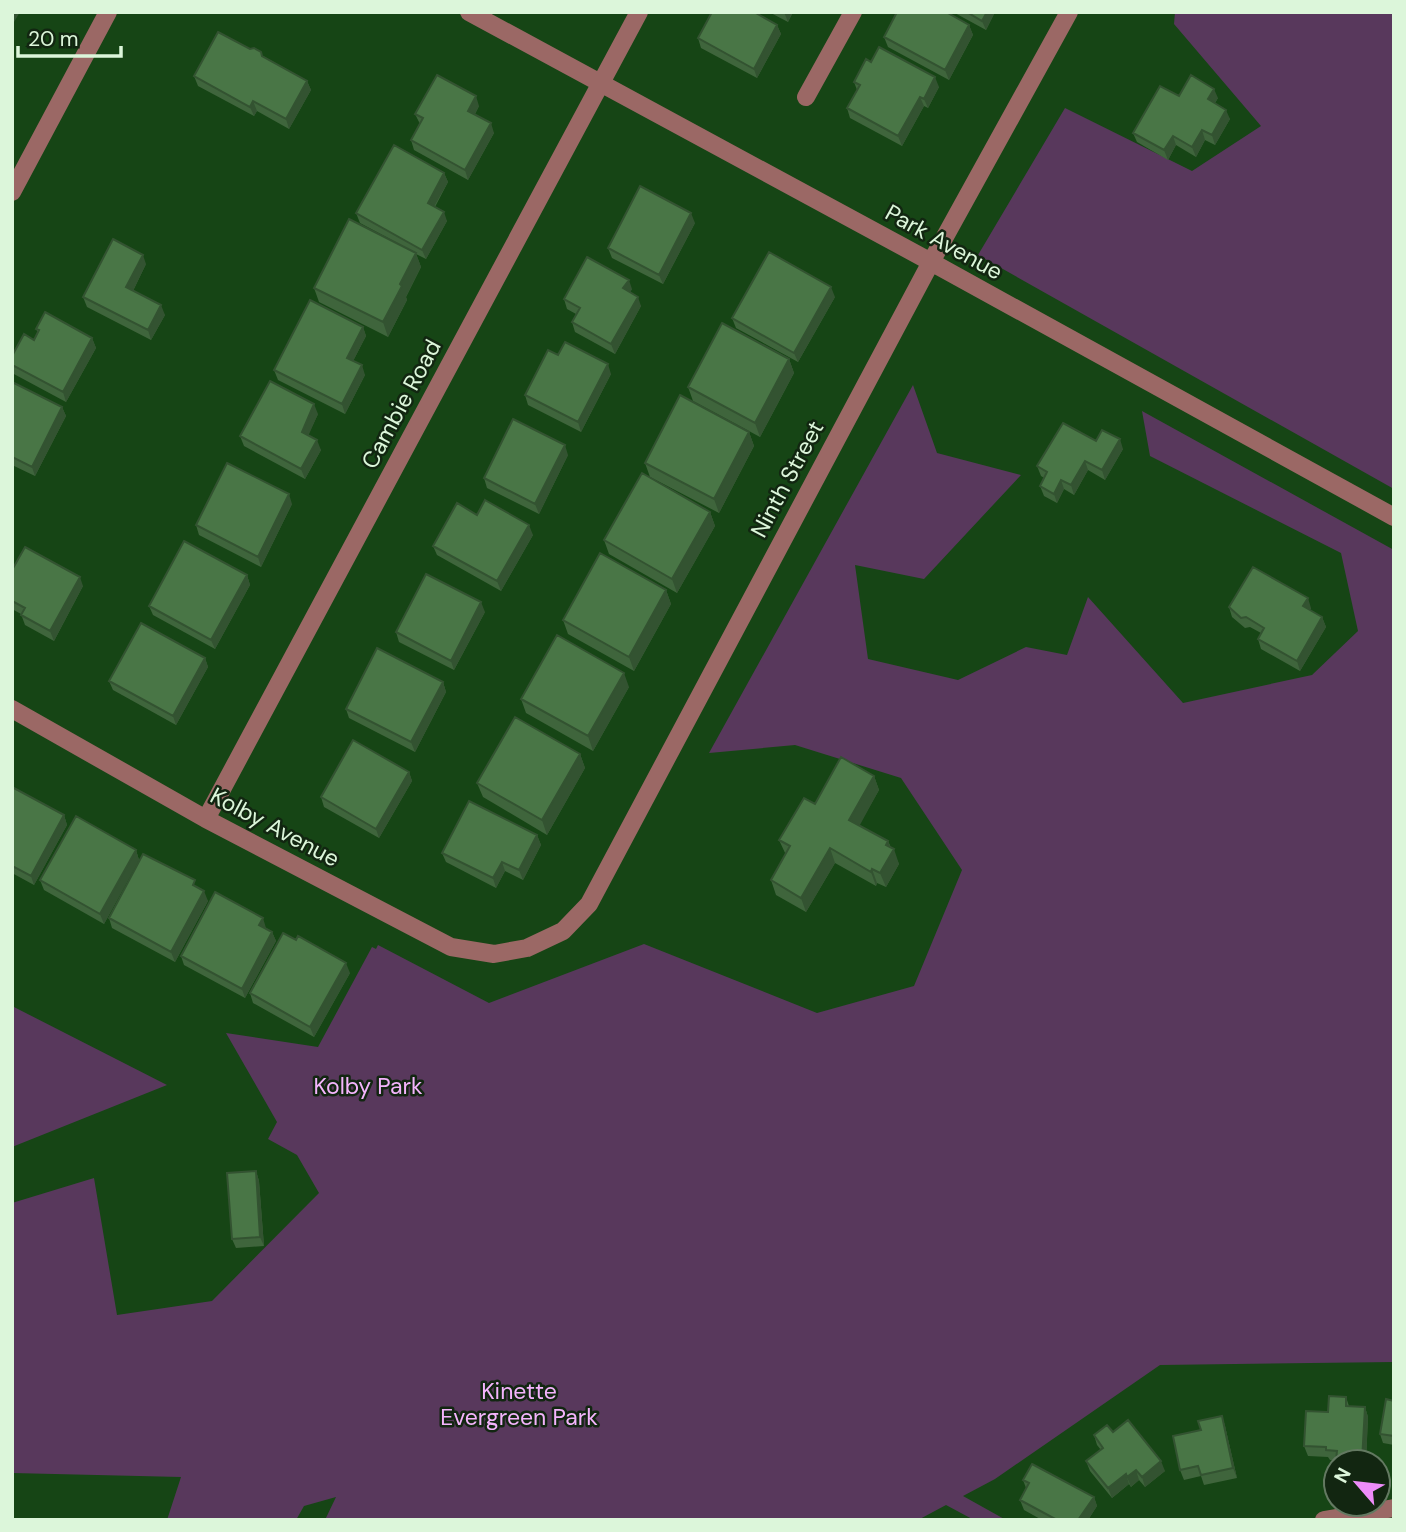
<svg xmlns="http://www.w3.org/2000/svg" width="1406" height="1532" viewBox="0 0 1406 1532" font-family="'DM Sans',sans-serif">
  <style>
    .green { fill: #58385c }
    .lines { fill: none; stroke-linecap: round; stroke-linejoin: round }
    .minor { stroke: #9b6865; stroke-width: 18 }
    .wall { fill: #3f653c }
    .shaded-wall { fill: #335331 }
    .building { fill: #497646; stroke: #335331; stroke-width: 2 }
    .labels { text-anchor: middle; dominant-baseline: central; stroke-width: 5; stroke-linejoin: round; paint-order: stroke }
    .street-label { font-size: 23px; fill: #dcf6da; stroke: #122611 }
    .park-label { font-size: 23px; fill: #f4b4fc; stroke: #122611 }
  </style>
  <rect width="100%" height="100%" fill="#164515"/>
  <!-- green -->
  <path class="green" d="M1175 12H1394V489L978 255 1065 108 1192 171 1261 126 1174 24Z
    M913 385 937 453 1021 475 924 579 855 565 868 659 958 680 1026 647 1067 655 1088 597 1183 703 1312 675 1358 631 1341 553 1150 456 1142 411 1394 550V1362L1160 1365 995 1479 963 1496 1006 1520H974L946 1505 918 1520H325L336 1497 304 1506 296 1520H167L181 1477 12 1473V1203L94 1178 117 1315 212 1301 319 1193 297 1155 268 1139 277 1122 226 1033 318 1047 372 947 376 949 378 945 489 1003 644 944 817 1013 914 986 962 870 901 778 795 745 709 753Z
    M12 1006 167 1085 12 1147Z"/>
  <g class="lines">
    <!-- minor -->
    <path class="minor" d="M469 12 931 262 1394 517
      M806 97 853 12
      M12 192 108 12
      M12 709 206 819 451 947 494 954 527 948 563 931 589 904 931 262 1069 12
      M206 819 639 12
      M1324 1520 1394 1508"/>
  </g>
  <!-- wall -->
  <path class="wall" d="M769 12H793L788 22Z
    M953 12H995L986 30Z
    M777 25 781 34 757 78 701 48 698 38Z
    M969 25 973 35 949 80 888 47 884 37Z
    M263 56 307 81 311 90 289 129 257 111 254 116 198 86 194 76Z
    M871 62 939 87 928 108 924 106 902 146 850 118 847 108 857 90 854 82Z
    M1179 96 1218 98 1215 103 1230 119 1215 145 1205 140 1196 157 1176 145 1168 160 1137 142 1133 133Z
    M479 106 475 114 494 133 468 180 414 150 411 140 420 124 415 114Z
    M444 173 448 182 435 207 447 221 426 259 416 254 421 267 406 297 407 300 388 337 319 302 314 288 403 246 360 223 356 213Z
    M695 223 663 284 612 258 608 248Z
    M146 264 133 291 165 315 151 340 87 307 83 297Z
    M632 289 630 292 641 306 615 354 575 332 572 322 576 314 567 309 564 299Z
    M835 297 798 362 736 328 732 318Z
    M363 327 366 336 353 361 365 375 345 414 278 380 274 370Z
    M36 329 92 338 96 348 66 402 12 373V356L34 340 38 333Z
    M558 355 611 374 581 432 528 405 525 395Z
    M789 359 794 373 760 437 693 401 688 387Z
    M12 382 62 407 66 416 35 476 12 465Z
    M318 414 308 435 321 450 305 479 244 446 240 436Z
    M749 432 754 446 719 513 650 477 645 463Z
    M1096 441 1123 449 1105 480 1088 470 1074 495 1064 489 1057 503 1044 496 1040 486 1044 478 1041 476 1037 466Z
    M568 455 539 514 487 488 484 478Z
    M292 504 261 567 199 535 196 525Z
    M710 512 715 526 677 593 609 554 604 540Z
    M477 515 533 535 501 591 437 555 433 546Z
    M12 570 83 586 54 641 25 625 21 614 12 609Z
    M247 575 250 585 215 649 153 615 149 606Z
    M666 590 671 604 634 671 568 634 563 620Z
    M1229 607 1311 608 1310 610 1322 617 1326 627 1300 671 1261 649 1258 639 1261 633 1250 627 1245 628 1232 617Z
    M485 612 454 670 399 642 396 632Z
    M205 658 208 667 176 725 113 690 109 681Z
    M443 682 446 692 415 752 349 718 346 709Z
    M629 687 593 751 526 713 521 699Z
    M580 754 585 768 547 835 483 797 477 783Z
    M409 772 412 781 379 838 324 807 321 797Z
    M874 776 879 790 859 825 888 841 899 864 886 887 877 883 876 886 835 863 806 912 776 895 771 880 786 855 779 840 815 804Z
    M12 787 64 815 67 825 34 885 12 873Z
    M537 835 541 845 523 880 505 871 496 888 446 862 442 853Z
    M136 850 139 860 104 924 44 890 40 880Z
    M198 888 208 901 175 962 112 928 109 918Z
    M266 928 272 932 276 941 245 998 184 965 181 956Z
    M350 973 314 1037 253 1003 250 993Z
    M256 1171 259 1181 264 1246 236 1248 232 1239Z
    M1346 1397 1349 1406 1365 1407 1368 1417 1366 1462H1337V1460H1330L1328 1457 1308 1456 1304 1446 1328 1412Z
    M1394 1401V1445L1383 1443 1380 1434Z
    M1222 1416 1225 1426 1237 1478 1204 1485 1201 1476 1184 1480 1180 1470 1201 1430Z
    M1113 1432 1165 1471 1145 1487 1139 1480 1131 1487 1129 1484 1112 1498 1090 1471 1086 1461 1101 1450 1097 1445 1094 1435Z
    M1023 1480 1094 1497 1097 1506 1088 1520H1042L1024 1510 1020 1500 1026 1488Z"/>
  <!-- shaded-wall -->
  <path class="shaded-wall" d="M12 12H20L14 22 12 17Z
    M784 12H793L788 22Z
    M987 12H995L986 30 982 21Z
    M777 25 781 34 757 78 754 69Z
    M969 25 973 35 949 80 945 70Z
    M935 77 939 87 928 108 924 99Z
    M307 81 311 90 289 129 286 119Z
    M1214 89 1218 98 1211 109 1208 99Z
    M476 96 479 106 472 120 468 111Z
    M920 97 924 106 902 146 898 136Z
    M253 101 257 111 254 116 250 107Z
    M1226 110 1230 119 1215 145 1212 135Z
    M491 123 494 133 468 180 465 170Z
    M1202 130 1205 140 1196 157 1192 147Z
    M1173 136 1176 145 1168 160 1164 150Z
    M444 173 448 182 431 212 428 203Z
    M444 212 447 221 426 259 422 250Z
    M691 213 695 223 663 284 659 275Z
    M416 253 421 267 406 297 407 300 388 337 383 322 400 284Z
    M143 255 146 264 130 297 126 287Z
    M629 280 632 289 627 298 623 288Z
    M831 287 835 297 798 362 794 353Z
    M638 297 641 306 615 354 611 344Z
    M161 305 165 315 151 340 148 330Z
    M363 327 366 336 350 367 347 358Z
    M92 338 96 348 66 402 63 392Z
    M789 359 794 373 760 437 755 423Z
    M608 364 611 374 581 432 578 422Z
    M362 365 365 375 345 414 342 404Z
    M314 404 318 414 306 441 302 432Z
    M62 407 66 416 35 476 32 467Z
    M749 432 754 446 719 513 714 499Z
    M1120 439 1123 449 1105 480 1102 470Z
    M317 440 321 450 305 479 301 469Z
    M565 445 568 455 539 514 535 504Z
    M1085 461 1088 470 1074 495 1071 485Z
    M1061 480 1064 489 1057 503 1054 494Z
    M289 494 292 504 261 567 258 557Z
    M710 512 715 526 677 593 672 579Z
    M529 525 533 535 501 591 497 581Z
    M247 575 250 585 215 649 211 640Z
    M80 577 83 586 54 641 50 631Z
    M666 590 671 604 634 671 629 657Z
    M1308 598 1311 608 1306 616 1303 606Z
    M481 602 485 612 454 670 451 661Z
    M1322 617 1326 627 1300 671 1297 661Z
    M205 658 208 667 176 725 173 716Z
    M624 673 629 687 593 751 588 736Z
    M443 682 446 692 415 752 411 742Z
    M580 754 585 768 547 835 542 820Z
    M409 772 412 781 379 838 376 829Z
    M874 776 879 790 855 834 849 820Z
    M64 815 67 825 34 885 31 876Z
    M537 835 541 845 523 880 519 870Z
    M888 841 892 853 894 849 899 864 886 887 880 873 886 845Z
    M830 848 835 863 806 912 801 898Z
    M136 850 139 860 104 924 100 914Z
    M502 862 505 871 496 888 493 878Z
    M872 869 877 883 876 886 871 872Z
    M204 891 208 901 175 962 171 952Z
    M263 918 266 928 263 935 259 925Z
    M272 932 276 941 245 998 242 989Z
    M346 963 350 973 314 1037 310 1027Z
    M256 1171 259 1181 264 1246 260 1237Z
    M1365 1407 1368 1417 1366 1462H1362Z
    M1222 1416 1225 1426 1237 1478 1233 1468Z
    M1161 1461 1165 1471 1145 1487 1142 1477Z
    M1136 1470 1139 1480 1131 1487 1127 1477Z
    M1126 1474 1129 1484 1112 1498 1108 1488Z
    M1094 1497 1097 1506 1088 1520H1078Z"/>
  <!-- building -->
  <path class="building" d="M712 12H754L777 25 754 69 698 38Z
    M897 12H946L969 25 945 70 884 37Z
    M967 12H987L982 21Z
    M218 32 250 49 254 48 261 52 262 56 307 81 286 119 253 101 250 107 194 76Z
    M879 47 935 77 924 99 920 97 898 136 847 108 860 85 854 82 866 59 871 62Z
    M437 75 476 96 468 111 491 123 465 170 411 140 423 118 415 114Z
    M1191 75 1214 89 1208 99 1226 110 1212 135 1202 130 1192 147 1173 136 1164 150 1133 133 1160 86 1179 96Z
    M394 145 444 173 428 203 444 212 422 250 356 213Z
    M640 186 691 213 659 275 608 248Z
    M349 219 416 253 400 284 402 286 383 322 314 288Z
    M113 239 143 255 126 287 161 305 148 330 83 297Z
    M769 252 831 287 794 353 732 318Z
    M587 257 629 280 623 288 638 297 611 344 572 322 580 308 564 299Z
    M310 300 363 327 347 358 362 365 342 404 274 370Z
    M45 312 92 338 63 392 12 365V356L24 334 34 340 39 330 36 329Z
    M722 323 789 359 755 423 688 387Z
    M565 342 608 364 578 422 525 395 548 350 558 355Z
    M270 381 314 404 302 432 317 440 301 469 240 436Z
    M12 382 62 407 32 467 12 457Z
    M680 395 749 432 714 499 645 463Z
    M513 419 565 445 535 504 484 478Z
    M1063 423 1096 441 1102 430 1120 439 1102 470 1085 461 1071 485 1061 480 1054 494 1040 486 1047 472 1037 466Z
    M227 463 289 494 258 557 196 525Z
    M642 473 710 512 672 579 604 540Z
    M485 500 529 525 497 581 433 546 457 503 477 515Z
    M184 541 247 575 211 640 149 606Z
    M25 547 80 577 50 631 21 615 25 608 12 601V570Z
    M600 553 666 590 629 657 563 620Z
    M1253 567 1308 598 1303 606 1322 617 1297 661 1258 639 1264 628 1246 617 1241 618 1229 607Z
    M426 574 481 602 451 661 396 632Z
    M141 623 205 658 173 716 109 681Z
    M557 635 624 673 588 736 521 699Z
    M377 648 443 682 411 742 346 709Z
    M515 717 580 754 542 820 477 783Z
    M353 740 409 772 376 829 321 797Z
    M841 757 874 776 849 820 888 841 886 845 894 849 880 873 872 869 871 872 830 848 801 898 771 880 790 846 779 840 804 798 815 804Z
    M12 787 64 815 31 876 12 866Z
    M469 801 537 835 519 870 502 862 493 878 442 853Z
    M76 816 136 850 100 914 40 880Z
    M143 854 195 880 193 885 204 891 171 952 109 918Z
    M215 892 263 918 259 925 272 932 242 989 181 956Z
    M283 933 296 940 298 936 346 963 310 1027 250 993Z
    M256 1171 260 1237 232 1239 227 1173Z
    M1329 1396 1346 1397V1406L1365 1407 1362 1461 1336 1460 1337 1451 1326 1450V1447L1304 1446 1306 1411 1328 1412Z
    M1386 1399 1394 1401V1436L1380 1434Z
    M1222 1416 1233 1468 1201 1475 1198 1466 1180 1470 1173 1436 1201 1430 1198 1421Z
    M1128 1420 1161 1461 1142 1477 1136 1470 1127 1477 1126 1474 1108 1488 1086 1461 1103 1448 1094 1435 1107 1425 1113 1432Z
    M1032 1464 1094 1497 1078 1520H1057L1020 1500 1029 1483 1023 1480Z"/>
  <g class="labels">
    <!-- street labels -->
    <g class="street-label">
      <text transform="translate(944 242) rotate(29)">Park Avenue</text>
      <text transform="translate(401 404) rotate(-62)">Cambie Road</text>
      <text transform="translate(787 479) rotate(-62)">Ninth Street</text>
      <text transform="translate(275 827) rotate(28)">Kolby Avenue</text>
    </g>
    <!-- park labels -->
    <g class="park-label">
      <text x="368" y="1086">Kolby Park</text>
      <text x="519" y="1391">Kinette<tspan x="519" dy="26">Evergreen Park</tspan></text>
    </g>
  </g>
  <!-- border -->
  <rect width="1406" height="1532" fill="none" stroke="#dcf6da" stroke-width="28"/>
  <!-- north arrow -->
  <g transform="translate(1357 1483) rotate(298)"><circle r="33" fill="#122611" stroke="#637961" stroke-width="2"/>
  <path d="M0-5L12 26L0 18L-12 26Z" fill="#ed8cf9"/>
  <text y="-10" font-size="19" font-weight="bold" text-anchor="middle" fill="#dcf6da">N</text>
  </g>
  <!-- scale -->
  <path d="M18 46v10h103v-10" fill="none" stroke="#dcf6da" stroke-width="3.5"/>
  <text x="28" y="46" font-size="21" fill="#dcf6da" stroke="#122611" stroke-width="5" paint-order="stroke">20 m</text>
</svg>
